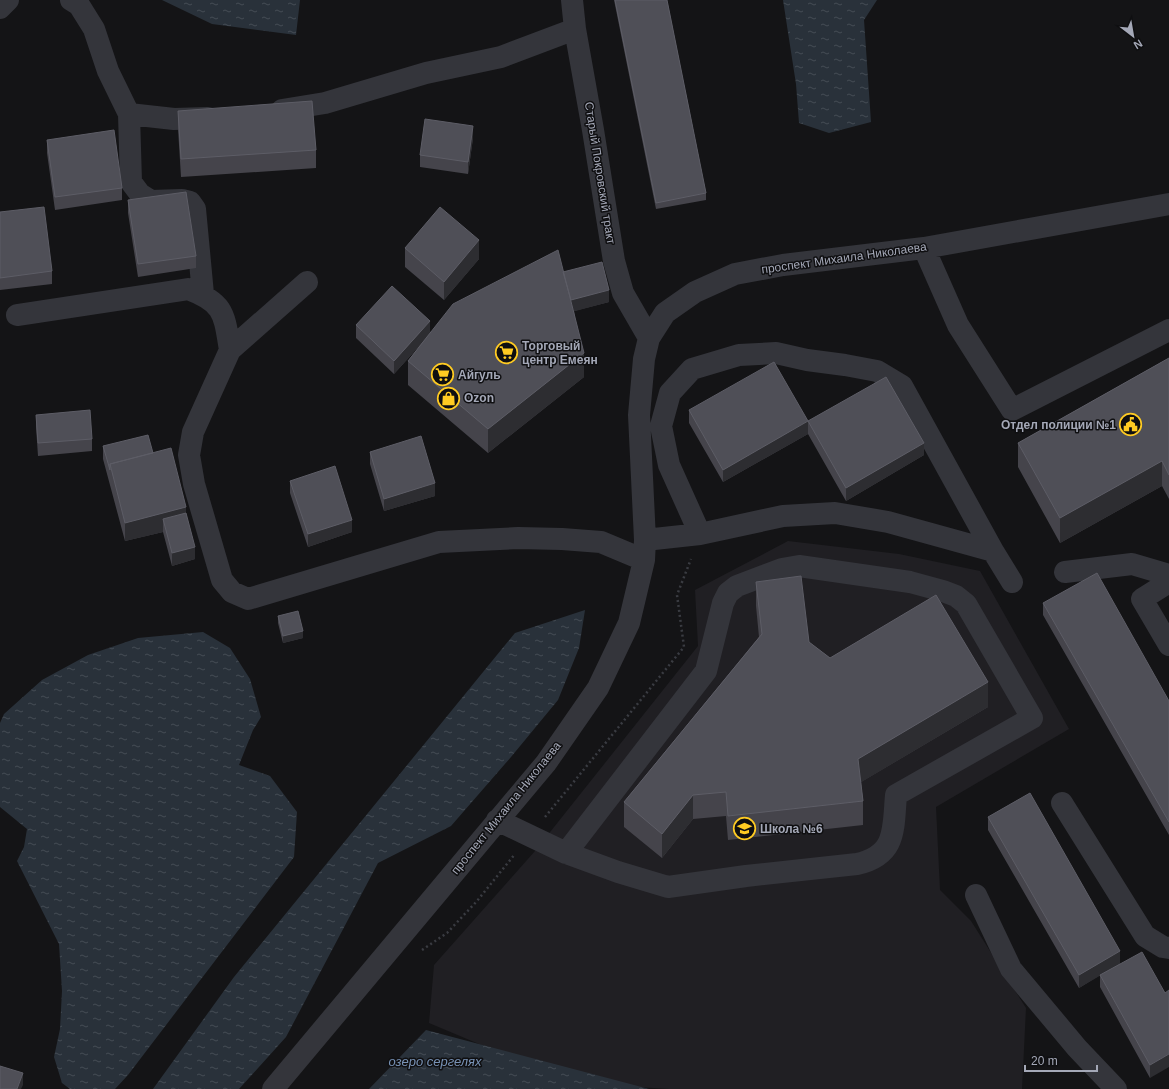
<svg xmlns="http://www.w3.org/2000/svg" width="1169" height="1089" viewBox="0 0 1169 1089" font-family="Helvetica,sans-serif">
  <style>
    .built { fill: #201f23 }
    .water { fill: url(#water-ripples) }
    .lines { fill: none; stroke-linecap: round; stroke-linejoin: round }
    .path { stroke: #3a3c42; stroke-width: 2.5; stroke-dasharray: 2 3; stroke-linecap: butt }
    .minor { stroke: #34353b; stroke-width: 22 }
    .wall { fill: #45444b }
    .shaded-wall { fill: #2d2d31 }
    .building { fill: #4f4f57; stroke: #5d5d66 }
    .labels { text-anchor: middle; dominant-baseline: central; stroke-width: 3; stroke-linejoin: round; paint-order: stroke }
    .street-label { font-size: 12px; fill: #a4a8b7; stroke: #0f0f11 }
    .poi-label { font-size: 12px; font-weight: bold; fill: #a4a8b7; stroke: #0f0f11; text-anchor: start }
    .water-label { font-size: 13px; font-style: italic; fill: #7892b5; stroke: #0f0f11 }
  </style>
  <defs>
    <pattern id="water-ripples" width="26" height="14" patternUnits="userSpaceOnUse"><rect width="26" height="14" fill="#29313a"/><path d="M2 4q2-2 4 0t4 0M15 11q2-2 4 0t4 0" fill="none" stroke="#454c54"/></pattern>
  </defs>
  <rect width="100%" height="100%" fill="#141416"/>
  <!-- built -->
  <path class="built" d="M788 541 899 554 980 571 1069 729 936 807 940 890 971 921 1026 1008 1022 1089H669L572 1083 429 1023 434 965 535 851 698 646 695 590Z"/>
  <!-- water -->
  <path class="water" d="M162 0H300L296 35 212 24Z
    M783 0H877L864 20 871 122 829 133 799 123 796 84Z
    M585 610 579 648 558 700 511 757 451 826 378 863 286 1037 239 1089H153L234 977 515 633Z
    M203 632 230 648 250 679 261 717 253 730 239 765 270 776 297 812 294 857 128 1075 115 1089H70L62 1083 54 1057 60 1029 62 991 59 944 17 861 24 847 27 829 0 807V723L4 714 42 680 88 655 138 638Z
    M426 1030 634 1085 649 1089H369Z"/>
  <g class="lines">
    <!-- path -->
    <path class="path" d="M545 817 684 647 677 595 691 559
      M422 950 447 933 477 901 515 854"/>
    <!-- minor -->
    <path class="minor" d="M71 0 79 5 94 29 108 71 129 114 174 119 208 118
      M572 0 575 29 593 130 614 261 623 293 649 338
      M0 8 8 0
      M282 110 325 103 426 73 501 57 575 29
      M129 114 131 182 140 194 151 201 182 200 190 202 195 209 203 294
      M924 248 958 325 1012 410 1169 330
      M307 282 230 350 193 432 189 455 194 484 222 580 232 592 248 599 439 542 518 538 562 539 601 542 644 560
      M17 315 188 289C225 303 224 314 230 350
      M700 534 669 465 661 426 670 393 692 369 739 355 776 353 807 360 845 365 877 371 902 386 993 551
      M645 540 700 534 783 516 835 513 888 522 993 551 1012 582
      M1065 572 1132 564 1169 575
      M1169 582 1142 599 1169 645
      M1062 803 1145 936 1163 947 1169 948
      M497 820 566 853 618 872 668 887 746 876 857 864C897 855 893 829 896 795L1032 718 966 604 956 596 943 591 910 582 799 566 782 569 737 586 728 593 723 603 706 671 566 853
      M976 895 1011 969 1077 1048 1116 1089
      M273 1089 546 763 598 688 629 623 644 560 645 540 639 415 644 359 649 338 665 313 695 292 735 274 783 265 924 248 1169 204"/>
  </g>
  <!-- wall -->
  <path class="wall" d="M614 0H667L706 193V200L656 209Z
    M178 111 316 150V168L181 177 178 129Z
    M473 138 468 174 420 167V155Z
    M47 140 122 188V200L55 210 47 153Z
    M128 200 196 256V268L138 277 128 213Z
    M0 212 52 271V284L0 290Z
    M405 248 479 259 444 300 405 267Z
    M563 272 609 302 574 311 584 377 488 453 408 385V361L421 344 394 374 356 338V325L430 332Z
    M1169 358V499L1162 486 1060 543 1018 467V443Z
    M689 410 808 434 723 482 689 423Z
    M36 415 92 439V451L38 456 36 427Z
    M808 421 924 455 846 501 808 434Z
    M103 446 153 453 186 513 195 559 172 566 163 532 125 541 103 459Z
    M370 452 435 496 384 511 370 464Z
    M290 481 352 532 308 547 290 493Z
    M756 582 809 642 830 658 988 707 861 782 863 801V825L728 840 726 816 693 819 662 858 624 827V802L759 637 756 606Z
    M1043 603 1169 701V835L1043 615Z
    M278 616 303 638 283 643 278 623Z
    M988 817 1120 964 1165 993 1150 1078 1100 987V975L1079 988 988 830Z"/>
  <!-- shaded-wall -->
  <path class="shaded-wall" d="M473 126V138L468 174V162Z
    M479 240V259L444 300V282Z
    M609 290V302L568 313V300Z
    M430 321V334L394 374V361Z
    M584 353V377L488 453V429Z
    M808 421V434L723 482V470Z
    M924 443V455L846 501V488Z
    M1162 461V486L1060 543V518Z
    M435 483V496L384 511V499Z
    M186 507V525L163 519V532L125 541V523Z
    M352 520V532L308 547V534Z
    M195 547V559L172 566V553Z
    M303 631V638L283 643V636Z
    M988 682V707L858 784V759Z
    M693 795V819L662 858V834Z
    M1120 951V964L1079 988V975Z
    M1169 1054V1067L1150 1078V1065Z
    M23 1073V1085L21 1089H17Z"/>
  <!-- building -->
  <path class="building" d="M615 0H667L706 193 656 203Z
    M312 101 316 150 181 159 178 111Z
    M425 119 473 126 468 162 420 155Z
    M114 130 122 188 55 197 47 140Z
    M186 192 196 256 138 264 128 200Z
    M44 207 52 271 0 278V212Z
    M440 207 479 240 444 282 405 248Z
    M558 250 584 353 488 429 408 361 453 304Z
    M602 262 609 290 571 300 563 272Z
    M392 286 430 321 394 361 356 325Z
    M1169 358V475L1162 461 1060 518 1018 443Z
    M774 362 808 421 723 470 689 410Z
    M886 377 924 443 846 488 808 421Z
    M90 410 92 439 38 443 36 415Z
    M148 435 153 453 110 464V470L103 446Z
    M421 436 435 483 384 499 370 452Z
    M171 448 186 507 125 523 110 464Z
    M335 466 352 520 308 534 290 481Z
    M186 513 195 547 172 553 163 519Z
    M1097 573 1169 701V822L1043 603Z
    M801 576 809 642 830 658 936 595 988 682 858 759 863 801 728 816 726 792 693 795 662 834 624 802 762 634 756 582Z
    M298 611 303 631 283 636 278 616Z
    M1030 793 1120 951 1079 975 988 817Z
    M1142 952 1165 993 1169 990V1054L1150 1065 1100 975Z
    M0 1066 23 1073 17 1089H0Z"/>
  <!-- icons -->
  <defs>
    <symbol id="supermarket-ring" viewBox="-11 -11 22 22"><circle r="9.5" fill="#0f0f11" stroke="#ffcb22" stroke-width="1.5"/><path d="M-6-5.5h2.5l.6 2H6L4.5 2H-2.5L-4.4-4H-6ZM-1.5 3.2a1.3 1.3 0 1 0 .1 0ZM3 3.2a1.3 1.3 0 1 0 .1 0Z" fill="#ffcb22"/></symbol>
    <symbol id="shop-ring" viewBox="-11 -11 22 22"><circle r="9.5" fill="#0f0f11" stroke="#ffcb22" stroke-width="1.5"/><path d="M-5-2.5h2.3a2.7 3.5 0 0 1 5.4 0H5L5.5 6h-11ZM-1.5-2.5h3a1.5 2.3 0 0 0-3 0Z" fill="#ffcb22"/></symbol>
    <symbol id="civic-ring" viewBox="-11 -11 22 22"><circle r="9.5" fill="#0f0f11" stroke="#ffcb22" stroke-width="1.5"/><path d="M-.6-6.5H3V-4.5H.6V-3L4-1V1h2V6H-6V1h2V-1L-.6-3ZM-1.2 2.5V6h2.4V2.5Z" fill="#ffcb22"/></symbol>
    <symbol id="school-ring" viewBox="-11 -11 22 22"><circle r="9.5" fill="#0f0f11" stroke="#ffcb22" stroke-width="1.5"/><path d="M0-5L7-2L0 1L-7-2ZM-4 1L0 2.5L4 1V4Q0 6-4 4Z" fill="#ffcb22"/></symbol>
  </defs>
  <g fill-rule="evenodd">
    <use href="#supermarket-ring" x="494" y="340" width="25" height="25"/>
    <use href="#supermarket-ring" x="430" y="362" width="25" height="25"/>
    <use href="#shop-ring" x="436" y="386" width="25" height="25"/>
    <use href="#civic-ring" x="1118" y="412" width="25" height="25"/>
    <use href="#school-ring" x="732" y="816" width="25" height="25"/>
  </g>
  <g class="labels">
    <!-- street labels -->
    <g class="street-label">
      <text transform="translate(600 173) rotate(81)">Старый Покровский тракт</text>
      <text transform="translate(844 258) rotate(-8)">проспект Михаила Николаева</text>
      <text transform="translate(506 808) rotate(-51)">проспект Михаила Николаева</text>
    </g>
    <!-- poi labels -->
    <g class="poi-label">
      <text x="522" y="346">Торговый<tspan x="522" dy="14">центр Емеян</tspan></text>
      <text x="458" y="375">Айгуль</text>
      <text x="464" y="398">Ozon</text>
      <text x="1116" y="425" text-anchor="end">Отдел полиции №1</text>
      <text x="760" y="829">Школа №6</text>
    </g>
    <!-- water labels -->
    <g class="water-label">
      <text x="435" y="1061">озеро сергелях</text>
    </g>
  </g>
  <!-- north arrow -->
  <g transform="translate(1133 36) rotate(149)" stroke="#0f0f11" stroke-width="3" paint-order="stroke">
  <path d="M0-3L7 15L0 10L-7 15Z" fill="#a4a8b7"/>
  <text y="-6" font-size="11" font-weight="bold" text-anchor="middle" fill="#a4a8b7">N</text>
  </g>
  <!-- scale -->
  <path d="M1025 1065v6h72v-6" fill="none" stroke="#a4a8b7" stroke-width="2"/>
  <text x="1031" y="1065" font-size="12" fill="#a4a8b7" stroke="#0f0f11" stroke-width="3" paint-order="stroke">20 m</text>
</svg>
